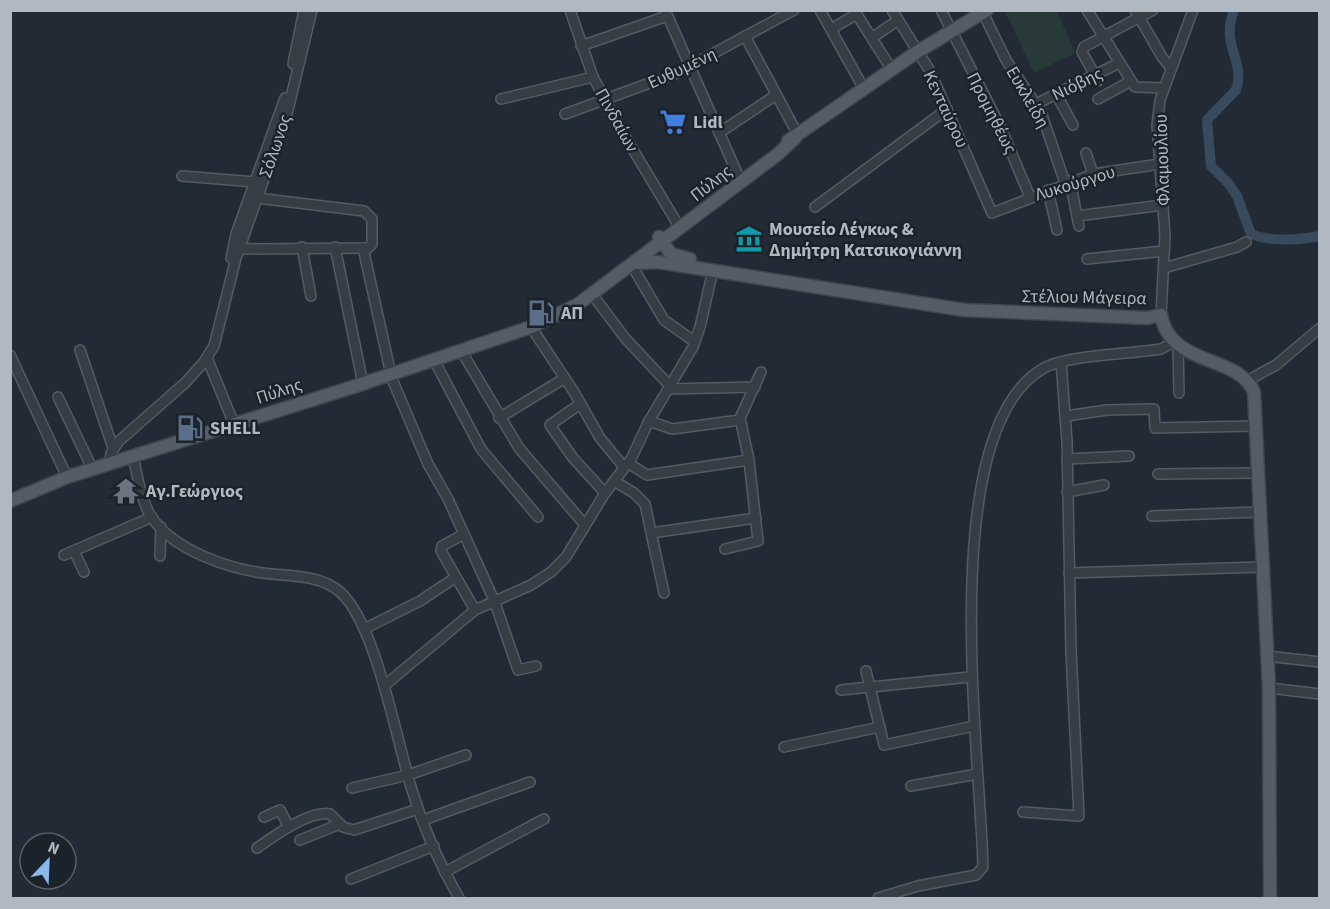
<svg xmlns="http://www.w3.org/2000/svg" width="1330" height="909" font-family="'Source Sans 3',sans-serif">
<style>
.green{fill:#273938}
.lines{fill:none;stroke-linecap:round;stroke-linejoin:round}
.river{stroke:#394a5c;stroke-width:10}
.minor-casing{stroke:#535b63;stroke-width:12}
.major-casing{stroke:#3f464f;stroke-width:15}
.minor{stroke:#363d45;stroke-width:9}
.major{stroke:#545c65;stroke-width:12}
.labels{text-anchor:middle;stroke-width:5;stroke-linejoin:round;paint-order:stroke}
.street-label{font-size:18px;fill:#b0b8c2;stroke:#1b222a}
.poi-label{font-size:18px;font-weight:bold;fill:#b0b8c2;stroke:#1b222a;text-anchor:start}
</style>
<rect width="100%" height="100%" fill="#222b35"/>
<path class="green" d="M1005 11H1057L1075 53 1034 73Z"/>
<g class="lines">
<path class="river" d="M1234 10C1220 46 1246 61 1236 90L1207 120 1211 166 1229 184 1237 196 1251 234C1270 242 1299 240 1320 236"/>
<g class="minor-casing">
<g id="minor">
<path d="M570 10 593 77 623 133 677 223"/>
<path d="M665 10 741 182"/>
<path d="M820 10 864 89"/>
<path d="M854 10 892 70"/>
<path d="M892 10 930 71 992 213 1093 174 1160 164"/>
<path d="M941 10 1001 128 1030 197"/>
<path d="M1087 10 1135 87 1164 88"/>
<path d="M1135 10 1162 57 1171 68"/>
<path d="M983 13 1006 60 1041 112 1065 183"/>
<path d="M831 29 857 14"/>
<path d="M745 36 798 135"/>
<path d="M872 38 898 20"/>
<path d="M581 46 667 16"/>
<path d="M293 64 304 10"/>
<path d="M1098 81 1082 52 1084 47 1153 10"/>
<path d="M1056 94 1073 125"/>
<path d="M501 99 593 77"/>
<path d="M1098 99 1131 81"/>
<path d="M1036 104 1119 63"/>
<path d="M565 114 677 73 794 10"/>
<path d="M719 133 776 95"/>
<path d="M1086 153 1093 174"/>
<path d="M182 176 255 182"/>
<path d="M1070 181 1079 226"/>
<path d="M1048 190 1057 230"/>
<path d="M815 207 947 109"/>
<path d="M1077 216 1163 205"/>
<path d="M302 247 311 296"/>
<path d="M335 247 363 384"/>
<path d="M363 248 392 379 428 464 448 499 494 600 518 670 536 666"/>
<path d="M239 249 368 248 372 244V219L364 211 257 198"/>
<path d="M231 258 236 234 285 98"/>
<path d="M1087 259 1164 251"/>
<path d="M632 266 664 320 695 342"/>
<path d="M1164 268 1237 247 1246 242"/>
<path d="M592 294 625 338 670 386"/>
<path d="M1161 315 1165 236 1157 125 1160 100 1193 10"/>
<path d="M531 327 574 392 600 438 624 467"/>
<path d="M1178 345 1179 393"/>
<path d="M80 350 113 448"/>
<path d="M462 352 519 448 585 525"/>
<path d="M10 355 67 477"/>
<path d="M207 358 234 424"/>
<path d="M434 360 481 449 538 517"/>
<path d="M1247 381 1276 365 1320 328"/>
<path d="M668 389 755 387"/>
<path d="M58 397 92 468"/>
<path d="M580 404 550 425 573 458 605 493"/>
<path d="M1066 416 1107 410 1154 409 1155 428 1255 426"/>
<path d="M499 418 565 378"/>
<path d="M649 421 672 429 740 420"/>
<path d="M133 456C137 474 140 496 149 513 170 550 231 570 271 574 294 576 322 576 340 592 376 623 397 743 412 790 423 827 440 865 459 898"/>
<path d="M1067 459 1129 456"/>
<path d="M110 463 111 453 119 441 185 383 204 362 214 346 236 258 287 114 312 10"/>
<path d="M628 463 647 475 749 460"/>
<path d="M1158 474 1257 473"/>
<path d="M614 481 634 493 645 504 664 593"/>
<path d="M1067 492 1104 485"/>
<path d="M1152 516 1258 512"/>
<path d="M651 533 756 518"/>
<path d="M464 534 442 546 441 551 475 610"/>
<path d="M725 549 758 541 749 460 740 418 761 372"/>
<path d="M74 551 84 572"/>
<path d="M64 555 152 517"/>
<path d="M160 556 161 527"/>
<path d="M1069 573 1261 567"/>
<path d="M364 629 420 601 456 577"/>
<path d="M1267 656 1320 662"/>
<path d="M866 671 884 745 974 726"/>
<path d="M384 686 475 610 531 585 551 572 566 557 605 493 631 459 649 421 693 347 700 327 713 270"/>
<path d="M1269 688 1320 694"/>
<path d="M841 690 970 677"/>
<path d="M784 747 880 727"/>
<path d="M911 786 977 774"/>
<path d="M352 788 408 775 466 755"/>
<path d="M1023 812 1079 816 1071 651 1067 441 1061 362"/>
<path d="M264 817 280 810 289 827"/>
<path d="M423 820 530 782"/>
<path d="M300 840 340 824"/>
<path d="M257 848C274 836 310 810 330 814L343 827 354 830 418 809"/>
<path d="M445 872 544 819"/>
<path d="M351 879 434 846"/>
<path d="M878 898 918 886 976 875 983 867C981 759 934 429 1044 368 1066 355 1132 354 1161 349L1174 342"/>
</g>
</g>
<g class="major-casing">
<g id="major">
<path d="M788 141 917 52 987 10"/>
<path d="M659 237 671 254 690 259"/>
<path d="M636 263 658 262 964 310 1147 318 1161 315"/>
<path d="M1161 315C1170 367 1238 354 1254 392L1269 688 1270 898"/>
<path d="M10 501 67 477 356 386 531 327 577 305 778 154 795 138"/>
</g>
</g>
<use href="#minor" class="minor"/>
<use href="#major" class="major"/>
</g>
<defs>
<g id="supermarket-bare" transform="scale(2.07)"><path d="M-6-5.5h2.5l.6 2H6L4.5 2H-2.5L-4.4-4H-6ZM-1.5 3.2a1.3 1.3 0 1 0 .1 0ZM3 3.2a1.3 1.3 0 1 0 .1 0Z" fill="#3f7fe0" stroke="#1b222a" stroke-width="2.5" paint-order="stroke"/></g>
<g id="museum-bare" transform="scale(2.07)"><path d="M0-6L6-3V-2H-6V-3ZM-5-1h2V3h-2ZM-1-1h2V3h-2ZM3-1h2V3H3ZM-6 4H6V6H-6Z" fill="#0f9aa8" stroke="#1b222a" stroke-width="2.5" paint-order="stroke"/></g>
<g id="fuel-bare" transform="scale(2.07)"><path d="M-5.5-6h7V0h2V4h1.3V-2.5L3-4.5l.8-.8L6-3V5H2.5V1h-1V6h-7ZM-4.2-4.7v3.2H.2V-4.7Z" fill="#5c6f8a" stroke="#1b222a" stroke-width="2.5" paint-order="stroke"/></g>
<g id="temple-bare" transform="scale(2.07)"><path d="M0-6L5-2H3V0L6.5 2.5H4V6H1.5V3h-3V6H-4V2.5H-6.5L-3 0V-2H-5Z" fill="#6b7280" stroke="#1b222a" stroke-width="2.5" paint-order="stroke"/></g>
</defs>
<g fill-rule="evenodd">
<use href="#supermarket-bare" x="673" y="122"/>
<use href="#museum-bare" x="749" y="239"/>
<use href="#fuel-bare" x="541" y="313"/>
<use href="#fuel-bare" x="190" y="428"/>
<use href="#temple-bare" x="126" y="491"/>
</g>
<g class="labels">
<g class="street-label">
<text transform="translate(682 68) rotate(-25)" y="6">Ευθυμένη</text>
<text transform="translate(1077 84) rotate(-26)" y="6">Νιόβης</text>
<text transform="translate(1028 97) rotate(60)" y="6">Ευκλείδη</text>
<text transform="translate(946 109) rotate(65)" y="6">Κενταύρου</text>
<text transform="translate(992 113) rotate(63)" y="6">Προμηθέως</text>
<text transform="translate(617 120) rotate(61)" y="6">Πινδαίων</text>
<text transform="translate(275 146) rotate(-71)" y="6">Σόλωνος</text>
<text transform="translate(1162 160) rotate(-92)" y="6">Φλαμουλίου</text>
<text transform="translate(711 183) rotate(-38)" y="6">Πύλης</text>
<text transform="translate(1075 183) rotate(-17)" y="6">Λυκούργου</text>
<text transform="translate(1084 297) rotate(1)" y="6">Στέλιου Μάγειρα</text>
<text transform="translate(279 391) rotate(-18)" y="6">Πύλης</text>
</g>
<g class="poi-label">
<text x="693" y="128">Lidl</text>
<text x="769" y="235">Μουσείο Λέγκως &amp;<tspan x="769" dy="21">Δημήτρη Κατσικογιάννη</tspan></text>
<text x="561" y="319">ΑΠ</text>
<text x="210" y="434">SHELL</text>
<text x="146" y="497">Αγ.Γεώργιος</text>
</g>
</g>
<rect width="1330" height="909" fill="none" stroke="#b0b8c2" stroke-width="24"/>
<g transform="translate(48 861) rotate(23)"><circle r="28" fill="#1b222a" stroke="#575e67" stroke-width="1.5"/>
<path d="M0-4.5L10 22L0 15L-10 22Z" fill="#8cb7eb"/>
<text y="-9" font-size="16" font-weight="bold" text-anchor="middle" fill="#b0b8c2">N</text>
</g>
</svg>
